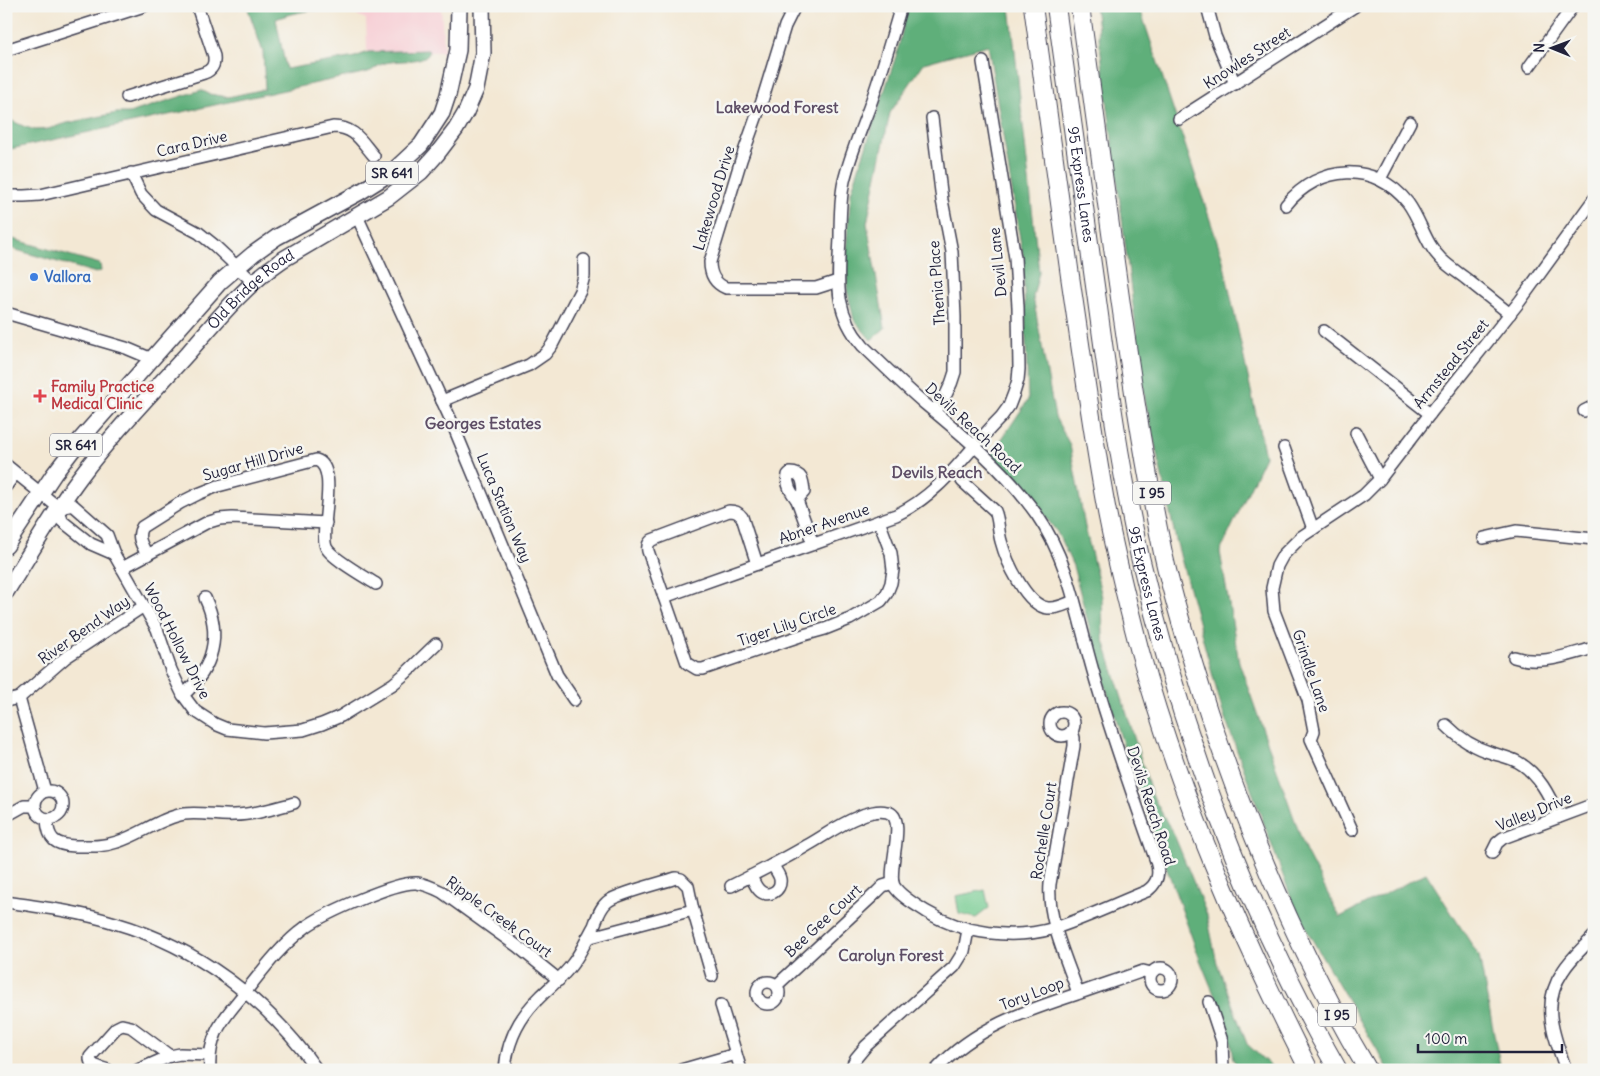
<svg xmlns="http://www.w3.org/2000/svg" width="1600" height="1076" font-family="Delius,sans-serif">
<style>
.built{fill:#f7cfd5}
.green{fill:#74cb90;stroke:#4b7666}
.forest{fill:#5faf7a;stroke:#40685a}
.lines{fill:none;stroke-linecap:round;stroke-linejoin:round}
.minor-casing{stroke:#414052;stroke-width:14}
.major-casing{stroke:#414052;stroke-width:18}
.highway-casing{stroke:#414052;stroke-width:20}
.minor{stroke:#fff;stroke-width:11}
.major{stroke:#fff;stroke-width:15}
.highway{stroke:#fff;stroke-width:18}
.shop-dot{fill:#3f7fe0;stroke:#f6f6f2;stroke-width:2}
.health-dot{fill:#e0444e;stroke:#f6f6f2;stroke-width:2}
.labels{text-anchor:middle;stroke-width:5;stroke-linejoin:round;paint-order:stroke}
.shield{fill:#f6f6f2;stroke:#626272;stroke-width:1}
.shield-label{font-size:14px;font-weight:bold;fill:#22223b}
.street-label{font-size:15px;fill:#22223b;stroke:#f6f6f2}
.shop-label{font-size:15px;font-weight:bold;fill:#366cbe;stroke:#f6f6f2;text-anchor:start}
.health-label{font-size:15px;font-weight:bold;fill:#be3a42;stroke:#f6f6f2;text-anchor:start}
.neighbourhood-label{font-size:16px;font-weight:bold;fill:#5e4e66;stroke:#f6f6f2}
</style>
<rect width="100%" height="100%" fill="#f6f6f2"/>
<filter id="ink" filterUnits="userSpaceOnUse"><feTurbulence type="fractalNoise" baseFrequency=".02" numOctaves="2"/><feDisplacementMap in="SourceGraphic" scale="10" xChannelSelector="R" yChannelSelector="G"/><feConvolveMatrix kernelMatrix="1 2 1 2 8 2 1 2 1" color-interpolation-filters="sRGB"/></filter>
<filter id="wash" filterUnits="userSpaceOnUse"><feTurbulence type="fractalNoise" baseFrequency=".0096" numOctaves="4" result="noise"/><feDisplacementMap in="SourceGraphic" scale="20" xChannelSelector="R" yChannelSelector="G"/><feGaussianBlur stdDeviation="1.12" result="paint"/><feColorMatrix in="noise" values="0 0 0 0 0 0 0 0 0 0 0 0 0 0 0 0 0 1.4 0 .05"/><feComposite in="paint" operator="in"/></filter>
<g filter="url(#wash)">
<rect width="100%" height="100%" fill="#f3e8d4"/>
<path class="built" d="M356 6H441L444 52H367L366 19 357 15Z"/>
<path class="green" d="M985 890 989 908 976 918 959 914 956 896Z"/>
<g class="forest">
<path d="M247 6H352L345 11C326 6 294 12 276 19L286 69 355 57 368 52 428 50 429 53C421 64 394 59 382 64 377 66 373 71 368 72L6 150V118L23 126 35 130 48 129 67 123 117 113H129L201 90 209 94 228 97 265 89 263 52Z"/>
<path d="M908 6H1010L1039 272 1033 297 1055 417 1070 445 1085 527 1102 597 1103 637 1152 795 1175 837 1207 915 1217 963 1247 1044 1275 1070H1242L1233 1060 1228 1028 1200 960 1128 761 1104 682 1073 566 1057 532 1016 479 991 455 1028 400 1023 257 988 45 924 63 890 113 867 223 885 328 871 340 854 320 847 290V237L851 192 897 53Z"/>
<path d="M1095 6H1139L1222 256 1265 456 1220 552 1239 662 1306 852 1340 917 1426 873 1479 956 1501 1070H1389L1309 934 1292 900 1222 710 1176 540 1145 400Z"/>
<path d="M6 237 100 264 101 271 96 273 6 247Z"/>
</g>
</g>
<g filter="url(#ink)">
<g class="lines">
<g class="minor-casing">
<g id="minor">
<path d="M795 6 785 26 762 101 741 160 710 262C710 274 714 283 726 288H816L838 281"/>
<path d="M1207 6 1215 36 1235 84"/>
<path d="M6 50 144 6"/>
<path d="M1529 67 1573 6"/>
<path d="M127 97 204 73C212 70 215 65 214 56L197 6"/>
<path d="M932 118 942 200 952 252 955 317V372C951 387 945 399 934 411"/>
<path d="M1179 119 1355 6"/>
<path d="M131 173 141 194 156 210 199 233 214 245 253 282"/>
<path d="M1380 179 1410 122"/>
<path d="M6 196H24L40 195 333 127C355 127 361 141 374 156"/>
<path d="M1286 205C1319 164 1375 161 1408 203 1421 221 1425 243 1441 259 1448 266 1457 272 1465 278 1480 290 1495 302 1510 314"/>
<path d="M357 216 450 418 557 675 574 700"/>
<path d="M6 313 126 348 152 359"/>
<path d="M1324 331 1430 414"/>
<path d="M442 401 529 365 545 354 552 345 580 291 584 276V260"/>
<path d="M1584 411 1594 406"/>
<path d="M1356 433 1380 479"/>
<path d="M1284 448 1313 529"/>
<path d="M6 465 59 508 62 521 91 544 114 554"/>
<path d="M790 473C803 473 803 482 804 492L797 500C791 492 786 485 788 475Z"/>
<path d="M962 481 995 511C999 520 998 531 1001 541 1006 560 1026 606 1048 608 1057 609 1066 604 1074 601"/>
<path d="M6 486 15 474"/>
<path d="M797 500 813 544"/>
<path d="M59 508 73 505 107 535 114 554 157 629 171 670 183 695 195 711 215 724 227 729 264 733 303 730 322 724 341 716 393 684 406 673 436 644"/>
<path d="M1484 538 1516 531 1594 539"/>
<path d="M147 555C142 545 136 537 142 527L180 503 198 494 218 486 316 460C340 467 319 529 326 547 330 557 365 577 376 584"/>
<path d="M757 564 742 517C738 512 735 511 729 511L652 540C648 543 647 546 648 551L687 663 697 669H703L800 636 825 629 850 619 881 601 887 593 891 583 893 570 891 553 879 521"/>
<path d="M122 568 206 523 219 519 232 518 326 523"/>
<path d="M664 597 896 515C942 493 966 452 1001 417L1009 406 1014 393 1018 380 1019 369 1018 307 1015 258 983 62"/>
<path d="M1514 657C1541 666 1567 655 1594 648"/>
<path d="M183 695C214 668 222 634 205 598"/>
<path d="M19 698 45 791"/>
<path d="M6 701 19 698 65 658 144 606"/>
<circle cx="1062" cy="724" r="12"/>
<path d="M1446 725C1459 738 1474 748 1492 753 1501 756 1509 757 1518 762 1539 774 1549 795 1559 817"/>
<path d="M1072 731 1074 738V746L1050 884C1047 919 1067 960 1078 993"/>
<circle cx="49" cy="805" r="14"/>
<path d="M6 816 24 806H34"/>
<path d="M47 819C48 840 55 845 75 846 89 846 103 847 117 842 140 835 160 818 184 814 200 812 218 816 234 815 254 815 275 808 294 803"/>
<path d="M1352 830 1311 739 1314 731 1308 700 1274 611 1272 588 1277 566 1283 555 1301 537 1364 495 1380 479 1430 414 1520 301 1594 199"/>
<path d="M1492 853 1497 843 1503 838 1589 806H1594"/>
<path d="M751 876C753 880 755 886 759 890 767 899 782 891 780 879 779 874 775 869 772 865"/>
<path d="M731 886C757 873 783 860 808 845 824 836 840 824 858 817 866 813 878 810 887 812 909 816 886 870 894 886 901 897 916 905 927 912 963 934 1014 940 1055 928 1086 918 1117 903 1147 891 1158 883 1160 874 1156 861 1134 798 1111 735 1093 671 1077 616 1070 563 1037 515 1006 471 964 436 924 403 903 385 883 365 863 346 833 312 838 280 840 238 840 219 840 199 844 181 850 156 860 132 869 108 881 75 891 40 901 6"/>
<path d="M6 902C42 907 80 912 115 923 197 947 268 1000 317 1070"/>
<path d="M587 938 693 910"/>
<circle cx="1161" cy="979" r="11"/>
<circle cx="768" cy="993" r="11"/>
<path d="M777 985 877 892 883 886 893 883"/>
<path d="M1209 1002 1222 1041 1223 1070"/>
<path d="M721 1005 741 1070"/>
<path d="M170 1056 180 1054 209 1055"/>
<path d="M108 1070C100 1067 89 1066 90 1057L116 1028 122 1025 131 1027 170 1056 138 1070"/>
<path d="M210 1070C209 1057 211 1045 216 1033 222 1019 233 1007 243 995 262 971 281 945 307 926 326 913 396 881 417 883 425 884 434 888 442 892L517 946 559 980"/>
<path d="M505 1070C507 1040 520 1016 541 996 552 985 564 976 573 963 582 951 587 938 594 926 597 918 600 908 607 902 616 894 661 883 676 878L681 879 688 886 693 910 712 976"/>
<path d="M681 1070 736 1054"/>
<path d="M850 1070 856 1058 866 1046 954 967 964 951 968 930"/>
<path d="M936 1070C974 1028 1025 1011 1077 994 1099 986 1121 979 1143 971L1151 973"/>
<path d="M1566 1070C1554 1035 1540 1005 1563 971 1571 958 1584 947 1594 936"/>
</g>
</g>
<g class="major-casing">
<g id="major">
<path d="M6 546 54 474 81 439 220 282 253 254 277 237 360 192 392 172 421 145 442 113 448 95 458 50 459 6"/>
<path id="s1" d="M6 592C30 554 53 513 80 477 113 433 151 394 188 353 217 320 245 285 282 260L389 197 421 172 437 154 456 129 466 112 476 89 483 53 482 6"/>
</g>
</g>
<g class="highway-casing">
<g id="highway">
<path d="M1033 6C1046 96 1058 186 1070 276 1081 350 1091 423 1104 496 1113 547 1126 598 1139 648 1179 795 1240 934 1309 1070"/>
<path id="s2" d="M1056 6C1069 102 1083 198 1096 293 1108 381 1120 470 1140 557 1181 734 1247 912 1338 1070"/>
<path d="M1080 6C1091 89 1103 172 1114 255 1128 355 1142 454 1163 553 1175 607 1192 661 1209 714 1250 837 1301 958 1368 1070"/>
</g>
</g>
<use href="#minor" class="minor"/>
<use href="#major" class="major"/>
<use href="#highway" class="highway"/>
</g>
</g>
<circle class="shop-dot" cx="34" cy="277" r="5"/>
<path class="health-dot" d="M37.5 388.5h5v5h5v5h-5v5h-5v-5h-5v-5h5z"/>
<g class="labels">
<g class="shield">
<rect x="366" y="161.5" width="52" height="23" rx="4"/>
<rect x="50" y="433.5" width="52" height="23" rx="4"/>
<rect x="1133" y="481.5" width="38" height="23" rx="4"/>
<rect x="1318" y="1003.5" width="38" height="23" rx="4"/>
</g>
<g class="shield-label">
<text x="392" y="178">SR 641</text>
<text x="76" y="450">SR 641</text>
<text x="1152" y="498">I 95</text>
<text x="1337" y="1020">I 95</text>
</g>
<g class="street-label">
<text transform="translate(1247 58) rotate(-33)" y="5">Knowles Street</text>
<text transform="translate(192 144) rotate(-13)" y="5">Cara Drive</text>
<text dy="5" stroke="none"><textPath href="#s2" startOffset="180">95 Express Lanes</textPath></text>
<text transform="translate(714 198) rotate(-73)" y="5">Lakewood Drive</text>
<text transform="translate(998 262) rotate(-96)" y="5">Devil Lane</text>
<text transform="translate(937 283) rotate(-94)" y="5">Thenia Place</text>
<text dy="5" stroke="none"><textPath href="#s1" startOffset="391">Old Bridge Road</textPath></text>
<text transform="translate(1451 364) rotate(-51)" y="5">Armstead Street</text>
<text transform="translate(973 428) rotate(43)" y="5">Devils Reach Road</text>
<text transform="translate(253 462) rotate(-16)" y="5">Sugar Hill Drive</text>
<text transform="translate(504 508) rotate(67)" y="5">Luca Station Way</text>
<text transform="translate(824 524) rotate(-19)" y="5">Abner Avenue</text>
<text dy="5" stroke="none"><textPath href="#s2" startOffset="585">95 Express Lanes</textPath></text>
<text transform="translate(787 625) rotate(-19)" y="5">Tiger Lily Circle</text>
<text transform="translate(84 630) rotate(-35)" y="5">River Bend Way</text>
<text transform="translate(177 641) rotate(63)" y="5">Wood Hollow Drive</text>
<text transform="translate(1311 671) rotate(71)" y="5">Grindle Lane</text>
<text transform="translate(1151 806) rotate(72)" y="5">Devils Reach Road</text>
<text transform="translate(1534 812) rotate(-22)" y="5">Valley Drive</text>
<text transform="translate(1044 831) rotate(-81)" y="5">Rochelle Court</text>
<text transform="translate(499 917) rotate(36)" y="5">Ripple Creek Court</text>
<text transform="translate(823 921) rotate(-43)" y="5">Bee Gee Court</text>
<text transform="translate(1032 994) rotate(-21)" y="5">Tory Loop</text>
</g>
<g class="shop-label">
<text x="44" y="282">Vallora</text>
</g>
<g class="health-label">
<text x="51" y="392">Family Practice<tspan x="51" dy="17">Medical Clinic</tspan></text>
</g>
<g class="neighbourhood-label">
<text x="777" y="113">Lakewood Forest</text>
<text x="483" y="429">Georges Estates</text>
<text x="937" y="478">Devils Reach</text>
<text x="891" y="961">Carolyn Forest</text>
</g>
</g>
<rect width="1600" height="1076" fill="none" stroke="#f6f6f2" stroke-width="25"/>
<g transform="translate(1552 48) rotate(271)" stroke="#f6f6f2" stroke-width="4" paint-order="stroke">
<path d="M0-4L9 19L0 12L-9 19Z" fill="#22223b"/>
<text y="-8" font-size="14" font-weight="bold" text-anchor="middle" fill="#22223b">N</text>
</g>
<path d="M1418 1044v8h144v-8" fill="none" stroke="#22223b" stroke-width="2.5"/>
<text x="1425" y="1044" font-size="15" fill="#22223b" stroke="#f6f6f2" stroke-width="4" paint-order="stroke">100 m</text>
</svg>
